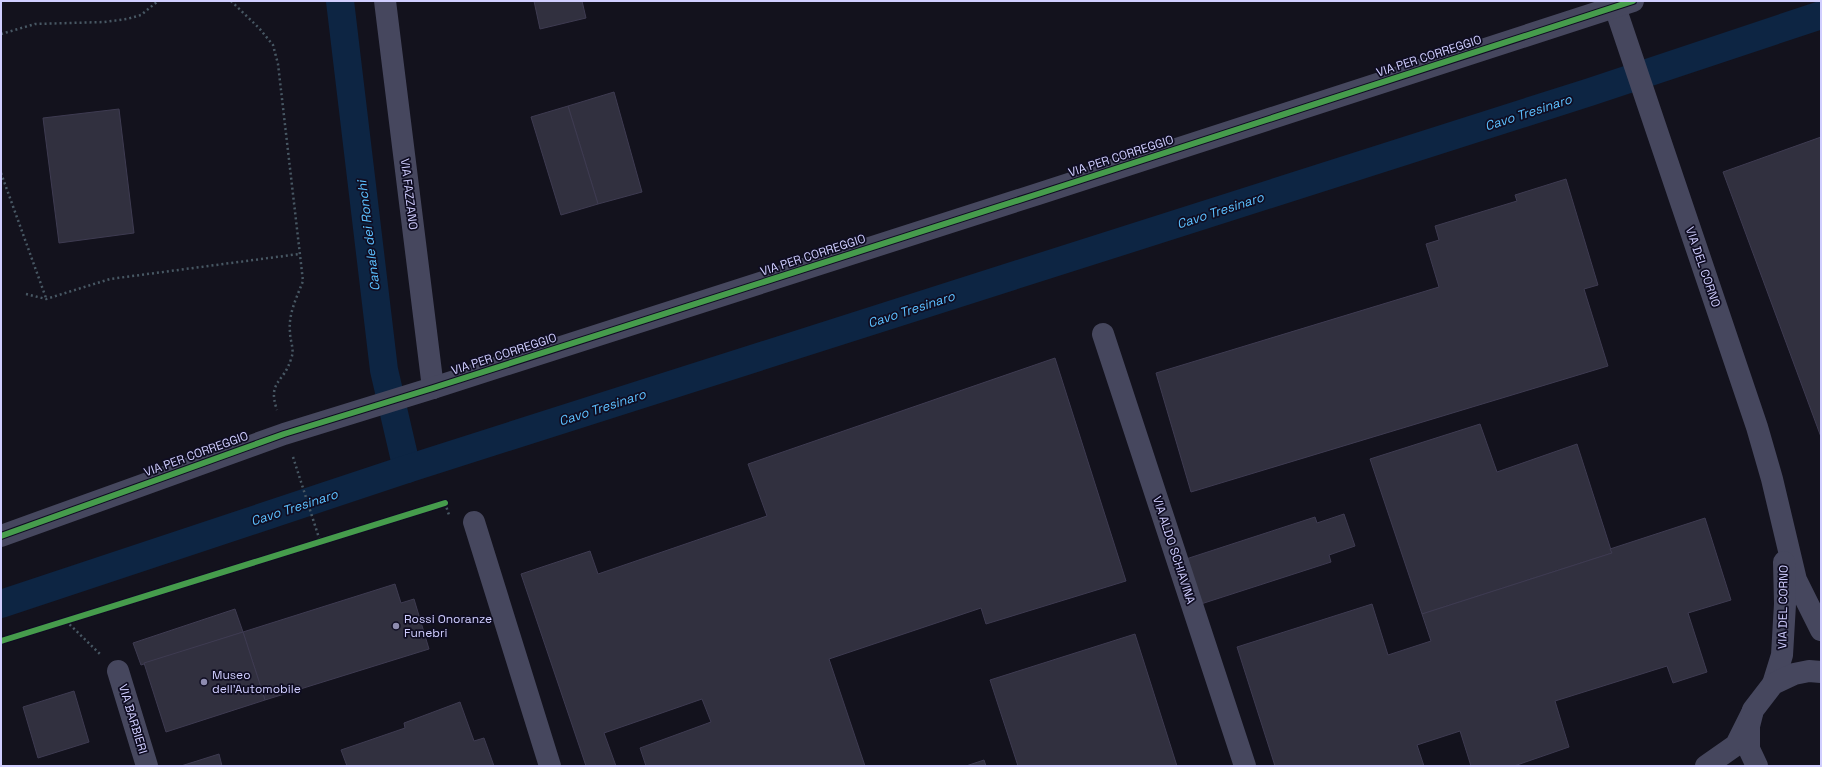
<svg xmlns="http://www.w3.org/2000/svg" width="1822" height="767" font-family="'Space Grotesk',sans-serif">
<style>
.lines{fill:none;stroke-linecap:round;stroke-linejoin:round}
.canal{stroke:#0d2543;stroke-width:28}
.building{fill:#31303f;stroke:#3e3b51}
.path{stroke:#485864;stroke-width:2.5;stroke-dasharray:2 3;stroke-linecap:butt}
.minor{stroke:#46475e;stroke-width:22}
.tertiary{stroke:#46475e;stroke-width:22}
.cycleway-casing{stroke:#0f0d22;stroke-width:8}
.cycleway{stroke:#469c4c;stroke-width:6}
.poi-dot{fill:#8e8cb0;stroke:#0f0d22;stroke-width:1.5}
.labels{text-anchor:middle;stroke-width:3.5;stroke-linejoin:round;paint-order:stroke}
.street-label{font-size:12px;fill:#d0ceff;stroke:#0f0d22}
.poi-label{font-size:12px;fill:#d0ceff;stroke:#0f0d22;text-anchor:start}
.water-label{font-size:13px;font-style:italic;fill:#5cc0ff;stroke:#0f0d22}
</style>
<rect width="100%" height="100%" fill="#13121d"/>
<g class="lines">
<g class="canal">
<path d="M340 1 384 370 407 469"/>
<path d="M1 604 407 469 1590 92 1821 15"/>
</g>
</g>
<g class="building">
<path d="M534 1H582L586 18 540 29Z"/>
<path d="M614 92 642 192 598 204 568 106Z"/>
<path d="M568 106 598 204 561 215 531 117Z"/>
<path d="M119 109 134 233 59 243 43 118Z"/>
<path d="M1821 137V437L1723 172Z"/>
<path d="M1566 179 1598 285 1584 289 1608 366 1191 492 1156 373 1439 287 1426 244 1439 240 1435 226 1517 201 1515 195Z"/>
<path d="M1055 358 1126 581 986 624 981 608 829 659 865 766H646L640 748 711 722 702 699 604 733 616 766H586L521 574 590 551 598 574 767 516 748 464Z"/>
<path d="M1480 424 1497 472 1577 444 1612 553 1422 614 1370 459Z"/>
<path d="M1344 514 1355 546 1329 555 1331 562 1201 604 1186 559 1315 517 1317 523Z"/>
<path d="M1705 518 1731 600 1688 613 1707 672 1673 683 1667 666 1555 701 1569 747 1514 766H1471L1460 731 1417 745 1424 766H1275L1237 647 1372 604 1388 655 1431 641 1422 614 1612 553 1610 549Z"/>
<path d="M395 584 401 603 414 599 429 649 265 700 243 632Z"/>
<path d="M235 609 243 632 141 665 133 643Z"/>
<path d="M243 632 265 700 166 732 144 663Z"/>
<path d="M1135 634 1177 766H1018L990 680Z"/>
<path d="M74 691 89 742 38 758 23 707Z"/>
<path d="M460 702 474 741 484 738 494 766H347L341 750 405 728 404 723Z"/>
<path d="M219 754 222 766H181Z"/>
<path d="M984 760 986 766H966Z"/>
</g>
<g class="lines">
<g class="path">
<path d="M231 1 259 28 273 45 278 64 303 281C297 297 288 314 290 332 290 342 295 349 291 359 284 383 267 381 277 410"/>
<path d="M1 34 35 24 104 22 127 19 141 15 158 1"/>
<path d="M1 173 46 298"/>
<path d="M26 294 46 299 110 279 299 254"/>
<path d="M293 457 320 541"/>
<path d="M445 503 449 515"/>
<path d="M66 621 100 654"/>
</g>
<g class="minor">
<path d="M385 1 433 388"/>
<path d="M1103 334 1245 766"/>
<path d="M474 522 550 766"/>
<path d="M118 671 147 766"/>
<path d="M1706 766 1736 745 1752 713"/>
</g>
<g class="tertiary">
<path d="M1615 7 1757 427 1772 479 1796 580 1821 630"/>
<path d="M1 536 284 434 433 388 1038 194 1633 1"/>
<path d="M1773 684 1782 655 1785 604 1784 562"/>
<path d="M1757 766 1749 749V726L1753 710 1773 684 1794 674 1809 671 1821 672"/>
</g>
<g class="cycleway-casing">
<g id="cycleway">
<path d="M1 536 284 434 433 388 1038 194 1633 1"/>
<path d="M1 641 445 503"/>
</g>
</g>
<use href="#cycleway" class="cycleway"/>
</g>
<g class="poi-dot">
<circle cx="396" cy="626" r="4"/>
<circle cx="204" cy="682" r="4"/>
</g>
<g class="labels">
<g class="street-label">
<text transform="translate(1429 56) rotate(-18)" y="4">VIA PER CORREGGIO</text>
<text transform="translate(1121 156) rotate(-18)" y="4">VIA PER CORREGGIO</text>
<text transform="translate(409 194) rotate(83)" y="4">VIA FAZZANO</text>
<text transform="translate(813 255) rotate(-18)" y="4">VIA PER CORREGGIO</text>
<text transform="translate(1703 267) rotate(71)" y="4">VIA DEL CORNO</text>
<text transform="translate(504 354) rotate(-18)" y="4">VIA PER CORREGGIO</text>
<text transform="translate(196 454) rotate(-20)" y="4">VIA PER CORREGGIO</text>
<text transform="translate(1174 550) rotate(72)" y="4">VIA ALDO SCHIAVINA</text>
<text transform="translate(1783 607) rotate(-89)" y="4">VIA DEL CORNO</text>
<text transform="translate(133 719) rotate(73)" y="4">VIA BARBIERI</text>
</g>
<g class="poi-label">
<text x="404" y="623">Rossi Onoranze<tspan x="404" dy="14">Funebri</tspan></text>
<text x="212" y="679">Museo<tspan x="212" dy="14">dell’Automobile</tspan></text>
</g>
<g class="water-label">
<text transform="translate(1528 112) rotate(-18)" y="5">Cavo Tresinaro</text>
<text transform="translate(1220 210) rotate(-18)" y="5">Cavo Tresinaro</text>
<text transform="translate(368 236) rotate(-97)" y="5">Canale dei Ronchi</text>
<text transform="translate(911 309) rotate(-18)" y="5">Cavo Tresinaro</text>
<text transform="translate(602 407) rotate(-18)" y="5">Cavo Tresinaro</text>
<text transform="translate(294 507) rotate(-18)" y="5">Cavo Tresinaro</text>
</g>
</g>
<rect width="1822" height="767" fill="none" stroke="#d0ceff" stroke-width="4"/>
</svg>
